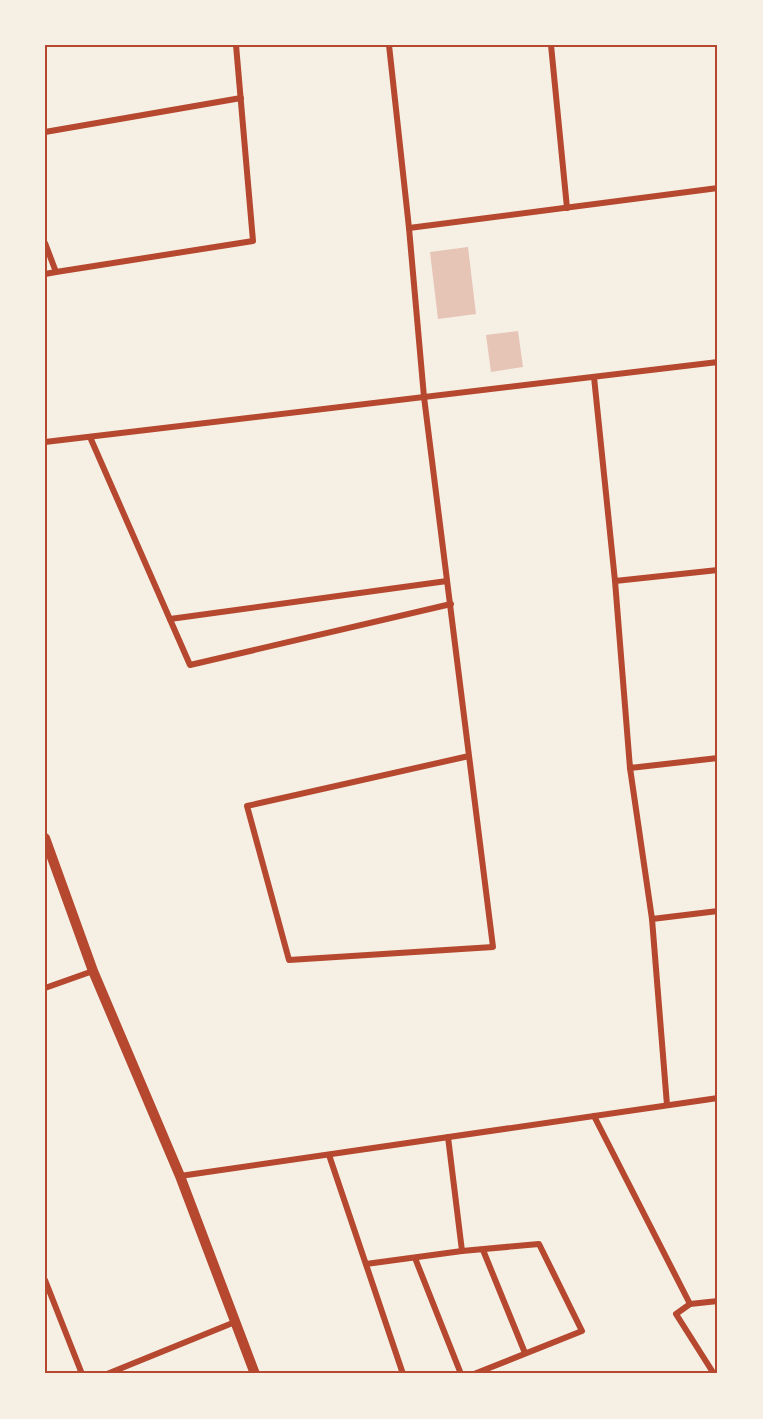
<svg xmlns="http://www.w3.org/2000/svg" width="763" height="1419" font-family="'Work Sans',sans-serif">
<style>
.building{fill:#e6c5b7}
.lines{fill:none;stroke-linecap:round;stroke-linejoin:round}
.minor{stroke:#b5482f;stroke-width:6}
.tertiary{stroke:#b5482f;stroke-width:10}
.neatline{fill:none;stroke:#b5482f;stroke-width:2}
</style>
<rect width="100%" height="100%" fill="#f6efe4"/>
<g class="building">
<path d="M468 247 476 314 438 319 430 252Z"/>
<path d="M518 331 523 367 491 372 486 335Z"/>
</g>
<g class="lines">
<g class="minor">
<path d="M389 45 409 228 424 397 493 947 289 960 247 806 469 756"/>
<path d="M551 45 567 208"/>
<path d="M45 132 241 98"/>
<path d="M409 228 718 188"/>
<path d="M45 243 56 272 253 241 236 45"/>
<path d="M45 274 56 272"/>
<path d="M594 377 615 581"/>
<path d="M90 437 190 665 451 604"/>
<path d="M45 442 718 362"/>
<path d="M718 570 615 581 630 768 718 758"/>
<path d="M170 619 447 581"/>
<path d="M630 768 652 919 718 911"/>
<path d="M652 919 667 1105"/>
<path d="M45 988 93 971"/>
<path d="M594 1116 690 1304"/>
<path d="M448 1137 462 1251 539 1244 582 1331 474 1374"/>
<path d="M329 1155 403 1374"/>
<path d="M180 1176 718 1098"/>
<path d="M483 1250 525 1353"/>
<path d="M415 1258 461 1374"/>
<path d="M366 1264 462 1251"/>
<path d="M45 1280 82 1374"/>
<path d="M107 1374 235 1322"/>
<path d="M714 1374 676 1314 690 1304 718 1301"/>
</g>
<path class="tertiary" d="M45 838 93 971 180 1176 255 1374"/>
</g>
<rect width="763" height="1419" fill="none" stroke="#f6efe4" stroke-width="93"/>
<rect x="46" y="46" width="670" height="1326" class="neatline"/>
</svg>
